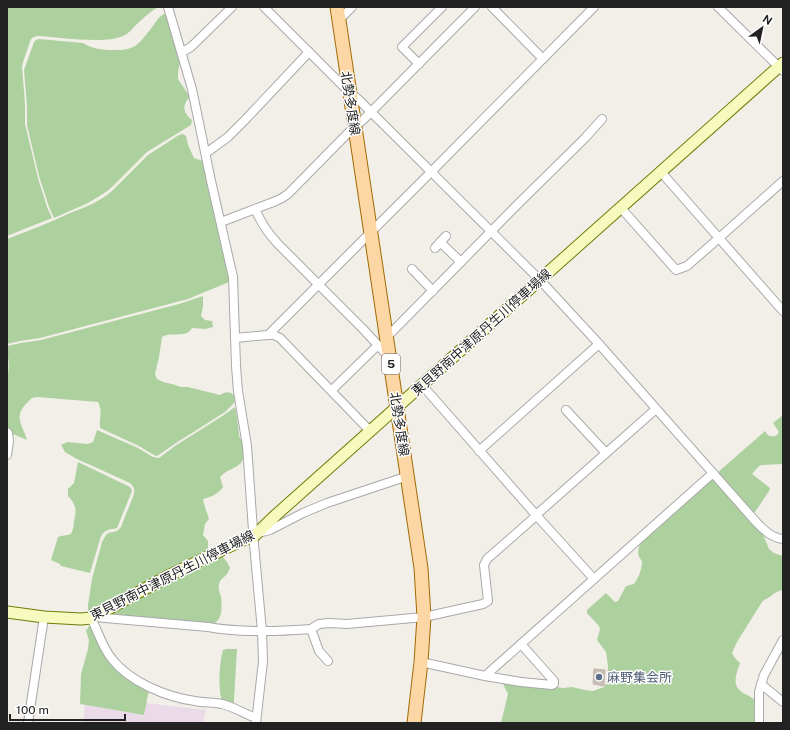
<svg xmlns="http://www.w3.org/2000/svg" width="790" height="730" font-family="'Public Sans','Noto Sans JP',sans-serif">
<style>
.industrial{fill:#ebdbe8}
.forest{fill:#add19e}
.building{fill:#c7bfb8;stroke:#c4b6ab}
.lines{fill:none;stroke-linecap:round;stroke-linejoin:round}
.minor-casing{stroke:#a9a9a9;stroke-width:10}
.secondary-casing{stroke:#707d05;stroke-width:13}
.primary-casing{stroke:#a06b00;stroke-width:15}
.minor{stroke:#fff;stroke-width:8}
.secondary{stroke:#f7fabf;stroke-width:11}
.primary{stroke:#fcd6a4;stroke-width:13}
.service-dot{fill:#5c6f8a;stroke:#fff;stroke-width:1.5}
.labels{text-anchor:middle;stroke-width:3;stroke-linejoin:round;paint-order:stroke}
.shield{fill:#fff;stroke:#646464;stroke-width:1}
.shield-label{font-size:12px;font-weight:bold;fill:#222}
.street-label{font-size:13px;fill:#222;stroke:#fff}
.service-label{font-size:13px;fill:#4e5e75;stroke:#fff;text-anchor:start}
</style>
<rect width="100%" height="100%" fill="#f2efe9"/>
<path class="industrial" d="M146 703 206 710 203 723H83L85 705 144 715Z"/>
<g class="forest">
<path d="M7 7H158C150 12 143 18 136 25 133 28 129 33 125 35 108 45 58 37 38 36L34 37 31 39 23 62 22 67 25 104V124L38 178 47 207 52 218 7 236Z"/>
<path d="M166 13 180 61 178 72V79L190 97C181 105 184 114 192 120L191 125 147 152 113 186 106 192 88 203 54 218 49 207 39 176 27 125V106L24 70 34 42 36 40 39 39 83 43C93 49 102 50 113 50 137 51 139 43 153 26 158 19 159 16 166 13Z"/>
<path d="M183 134 186 136 188 145 194 158 203 161 230 278 229 282 188 299 40 338 20 341 7 344V239C28 231 49 223 70 213 86 207 101 201 113 190L148 155 179 135Z"/>
<path d="M203 296V306L201 316 205 320 212 321 213 327 205 329 192 328C186 339 171 331 162 337L159 357 155 374 157 379 163 382 172 384 181 387H188L220 395C226 392 228 391 234 395L235 402 225 412 176 443 157 456 154 455 139 446 100 428C99 417 103 412 98 402L37 397 32 398C28 402 21 408 20 414 18 422 25 432 27 440L13 434 7 429V376C11 366 7 356 7 346L21 343 41 340 179 304Z"/>
<path d="M235 407C237 416 238 425 239 434 239 439 243 441 244 445 246 451 244 459 241 463 235 469 226 470 220 477L223 487C218 494 211 497 203 499 204 506 207 512 209 519L205 524 203 535 208 541V552L92 612 88 611V605L92 579 102 542 106 535 108 533 117 531 121 527 134 494C135 489 134 487 130 483L77 459 65 452 61 445 67 442 88 444 93 442 97 430 138 448 153 457 159 458 175 446 227 413Z"/>
<path d="M783 415V464L761 465 758 467 752 474 770 488 769 491 755 512H753L717 473 765 431C768 436 770 437 776 436L779 432 773 423Z"/>
<path d="M78 462 128 486 131 488 132 491 117 528C111 530 106 528 101 536L90 573 61 566 60 564 51 560 58 537C62 535 66 536 71 534 73 530 74 525 74 521 77 509 76 505 68 496V489L74 483 75 478Z"/>
<path d="M710 478 713 479 762 532 769 549 774 553 783 556V590C777 591 775 593 771 596 767 599 765 599 762 602L737 642 732 653 735 658 740 663C735 677 731 688 747 695 750 697 754 698 755 701 757 705 756 718 756 723H501L508 694 503 684 506 681 563 688 572 687 585 690 593 691 604 687 607 682 608 666 606 652 597 640 600 629 599 626 587 613V610L606 593 615 602 618 601 626 586 634 584C639 577 642 569 642 561 635 554 639 547 642 539Z"/>
<path d="M216 555H221L227 562 230 568C229 569 228 573 227 574 224 578 220 579 219 584 218 589 220 593 221 597 222 608 223 621 211 625L103 616Z"/>
<path d="M89 626 92 628 102 650 149 690 144 715 80 704 81 674 88 649 89 640 86 631Z"/>
<path d="M227 649H237L234 700V703L231 704 222 701C218 688 219 664 223 650Z"/>
</g>
<path class="building" d="M594 669 605 670 604 686 593 684Z"/>
<g class="lines">
<g class="minor-casing">
<g id="minor">
<path d="M168 7 192 89 211 181 233 277 236 366 238 391 247 446 254 544 262 631 263 661 256 723"/>
<path d="M264 7 350 93 358 99 371 112 540 280 599 344 757 523C764 530 772 538 783 539"/>
<path d="M492 7 543 59"/>
<path d="M718 7 783 71"/>
<path d="M339 20 352 7"/>
<path d="M182 52 191 47 232 7"/>
<path d="M419 64 402 47 442 7"/>
<path d="M206 153 228 137 245 120 309 52"/>
<path d="M661 172 783 311"/>
<path d="M621 208 676 270 687 266 719 238 783 181"/>
<path d="M255 209C262 224 267 232 278 244L363 329 388 356"/>
<path d="M221 222 276 201 282 198 288 194 350 131 363 120 475 7"/>
<path d="M440 242 461 262"/>
<path d="M435 248 446 236"/>
<path d="M412 269 433 291"/>
<path d="M268 335H274L280 338 371 432"/>
<path d="M235 338 268 335 431 172 594 7"/>
<path d="M386 338 517 205 585 138 602 119"/>
<path d="M422 385 536 515 594 579"/>
<path d="M332 390 378 345"/>
<path d="M566 410 606 453"/>
<path d="M7 432 8 433 9 441 7 455"/>
<path d="M479 451 599 344"/>
<path d="M536 515 656 409"/>
<path d="M258 533 270 530 303 513 327 503 408 476"/>
<path d="M94 617 208 627C228 631 247 631 267 631 282 631 296 630 311 629L319 651 328 661"/>
<path d="M91 618C98 631 102 647 112 659 130 682 166 697 195 701 204 703 213 702 222 704 234 707 245 714 256 718"/>
<path d="M311 629 319 624 329 623 347 624 424 617 483 604 488 601 484 565 487 559 536 516"/>
<path d="M421 662 485 676 713 473"/>
<path d="M485 676 521 682 552 685 554 684V681L553 680 521 644"/>
<path d="M761 684 783 702"/>
<path d="M28 723 44 617"/>
<path d="M759 723V692L764 675 783 640"/>
</g>
</g>
<g class="secondary-casing">
<path id="secondary" d="M7 612 44 617 81 619 91 618 101 613 170 575 245 539 253 537 277 514 783 63"/>
</g>
<g class="primary-casing">
<path id="primary" d="M337 7 421 568 424 617 421 662 414 723"/>
</g>
<use href="#minor" class="minor"/>
<use href="#secondary" class="secondary"/>
<use href="#primary" class="primary"/>
</g>
<circle class="service-dot" cx="599" cy="677" r="4"/>
<g class="labels">
<rect class="shield" x="382" y="354" width="18" height="20" rx="3"/>
<g class="shield-label">
<text x="391" y="368">5</text>
</g>
<g class="street-label">
<text transform="translate(351 103) rotate(81)" y="5">北勢多度線</text>
<text transform="translate(481 332) rotate(-42)" y="5">東貝野南中津原丹生川停車場線</text>
<text transform="translate(400 424) rotate(81)" y="5">北勢多度線</text>
<text transform="translate(172 575) rotate(-27)" y="5">東貝野南中津原丹生川停車場線</text>
</g>
<g class="service-label">
<text x="607" y="682">麻野集会所</text>
</g>
</g>
<rect width="790" height="730" fill="none" stroke="#222222" stroke-width="16"/>
<g transform="translate(762 28) rotate(33)" stroke="#ffffff" stroke-width="3" paint-order="stroke">
<path d="M0-3L7 15L0 10L-7 15Z" fill="#222222"/>
<text y="-6" font-size="11" font-weight="bold" text-anchor="middle" fill="#222222">N</text>
</g>
<path d="M10 714v6h115v-6" fill="none" stroke="#222222" stroke-width="2"/>
<text x="16" y="714" font-size="12" fill="#222222" stroke="#ffffff" stroke-width="3" paint-order="stroke">100 m</text>
</svg>
